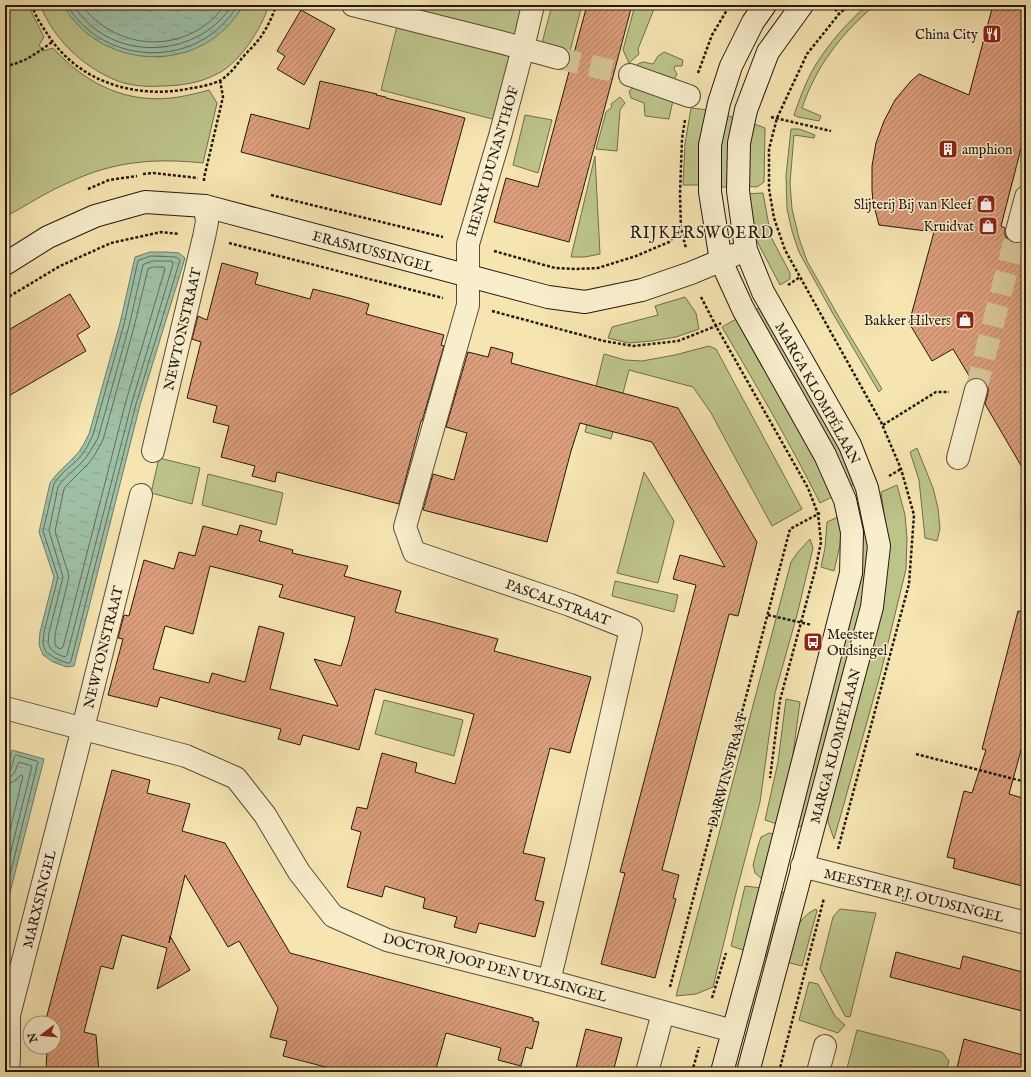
<svg xmlns="http://www.w3.org/2000/svg" width="1031" height="1077" font-family="'IM FELL English',serif">
<style>
.grass{fill:#bdc48a;stroke:#706e4e}
.water{fill:url(#water-ripples);stroke:#6d7d6c}
.lines{fill:none;stroke-linecap:round;stroke-linejoin:round}
.shore{stroke:#616c5d;stroke-width:1}
.building{fill:url(#building-hatch);stroke:#241813;fill-rule:evenodd}
.street-tunnel{stroke:#d6c699;stroke-width:22;stroke-dasharray:22 11;stroke-linecap:butt}
.street-casing{stroke:#584b3a;stroke-width:24}
.secondary-casing{stroke:#241813;stroke-width:24}
.path{stroke:#241813;stroke-width:2.5;stroke-dasharray:3 2;stroke-linecap:butt}
.street{stroke:#f9eecc;stroke-width:22}
.secondary{stroke:#f9eecc;stroke-width:22}
.labels{text-anchor:middle;stroke-width:3;stroke-linejoin:round;paint-order:stroke}
.poi-label{font-size:14px;fill:#241813;stroke:#f9eecc;text-anchor:end}
.street-label{font-size:14px;fill:#241813;stroke:#f9eecc}
.quarter-label{font-size:16px;letter-spacing:1px;fill:#241813;stroke:#f9eecc}
</style>
<defs>
<pattern id="water-ripples" width="26" height="14" patternUnits="userSpaceOnUse"><rect width="26" height="14" fill="#9ec0a7"/><path d="M2 4q2-2 4 0t4 0M15 11q2-2 4 0t4 0" fill="none" stroke="#88a48f"/></pattern>
<pattern id="building-hatch" width="6" height="6" patternUnits="userSpaceOnUse"><rect width="6" height="6" fill="#dc9e7c"/><path d="M-1 1l2-2M0 6l6-6M5 7l2-2" fill="none" stroke="#b28064"/></pattern>
</defs>
<rect width="100%" height="100%" fill="#f6e5b1"/>
<filter id="stains"><feTurbulence type="fractalNoise" baseFrequency=".005" numOctaves="4"/><feColorMatrix values="0 0 0 0 .2 0 0 0 0 .09 0 0 0 0 .02 0 0 0 .5 -.17"/></filter>
<radialGradient id="worn" r=".72"><stop offset=".6" stop-color="#630" stop-opacity="0"/><stop offset="1" stop-color="#630" stop-opacity=".3"/></radialGradient>
<g class="grass">
<path d="M5 5H28L44 37 39 45 43 51 53 48C87 85 128 105 179 97 189 95 199 93 209 90L217 103 203 163C156 158 115 161 72 181 48 191 27 205 5 217Z"/>
<path d="M40 5H63L66 10 159 57 186 52 210 40 221 32 239 12 243 5H269C261 29 240 63 217 74 200 83 180 86 161 86 149 87 136 86 124 83 115 81 107 76 99 72 72 56 52 34 40 5Z"/>
<path d="M405 5H542L530 45 404 12Z"/>
<path d="M552 5H582L569 55 541 47Z"/>
<path d="M635 5H647L654 9 638 49 639 54 629 63 623 50Z"/>
<path d="M867 5H875C842 33 816 66 802 108L821 116 819 121 798 117 794 115C800 98 806 81 815 66 829 43 847 23 867 5Z"/>
<path d="M397 26 518 59 500 121 381 90Z"/>
<path d="M664 52 683 60 682 66H675L674 69 677 74 674 80 635 69 638 64 643 62 653 64 658 56Z"/>
<path d="M635 86 673 100 669 119 645 116 644 103 631 98 629 91Z"/>
<path d="M620 97 625 103 620 110 617 151 596 149 606 112 612 107 611 104Z"/>
<path d="M691 108 709 110 702 185H683L685 144Z"/>
<path d="M723 114 735 118 729 187H717Z"/>
<path d="M525 115 552 120 538 173 513 165Z"/>
<path d="M749 122 765 128 764 182 757 187 744 186Z"/>
<path d="M791 129H799L815 135 814 138 794 135 790 183 792 209 799 238 807 261 840 319 882 389 879 392 832 312 799 252 792 231 787 209 786 176Z"/>
<path d="M595 156 600 254 585 257H571Z"/>
<path d="M763 193 771 237 790 273V279L780 285 761 249 750 227 744 194Z"/>
<path d="M685 297 696 313 699 329 676 337 651 341 629 343 608 338 612 327 658 315 655 306Z"/>
<path d="M762 306 859 482 849 487 752 312Z"/>
<path d="M738 318 836 495 820 503C790 443 756 385 722 327Z"/>
<path d="M709 346 716 349 802 509 772 526 711 413 693 387 629 370 611 439 585 432 604 354 625 360 642 361 675 355Z"/>
<path d="M917 448 933 488 938 508 940 529 937 541 925 538 919 480 910 452Z"/>
<path d="M159 458 200 468 192 504 151 493Z"/>
<path d="M644 472 674 521 658 583 617 573Z"/>
<path d="M208 474 283 493 276 525 202 505Z"/>
<path d="M897 485 905 515 907 538 906 569 881 672 834 839 828 822V796L886 527 881 492Z"/>
<path d="M864 502 870 575 806 826 798 827 854 506Z"/>
<path d="M840 516 842 519 840 545 834 571 821 567 825 548 827 522Z"/>
<path d="M810 539 813 548 797 615 775 693 760 802 735 897 713 987 696 994 676 996 791 562 798 552Z"/>
<path d="M615 581 678 595 674 612 612 596Z"/>
<path d="M786 699 800 702 791 769 780 825 765 820 778 762Z"/>
<path d="M384 700 463 720 454 756 375 734Z"/>
<path d="M769 833 774 834 766 874 761 878 755 873 753 865 758 846 761 837Z"/>
<path d="M745 886 762 888 746 951 731 946Z"/>
<path d="M783 892 787 896 771 958 760 954 775 893Z"/>
<path d="M816 909 817 911 802 966 786 962C791 943 795 918 816 909Z"/>
<path d="M840 909 876 913 850 1017 845 1016 820 969 833 917Z"/>
<path d="M809 982 818 984 835 1016 845 1025 838 1033 799 1020Z"/>
<path d="M857 1030 942 1052 949 1061 946 1072H846Z"/>
</g>
<g class="water">
<path d="M63 5H243C205 75 102 73 63 5Z"/>
<path d="M150 252H167L179 253 185 258 140 405 74 666 67 667 53 662 43 655 39 645 40 632 54 577 39 532 50 483C57 472 67 465 76 455 82 449 85 441 89 434L120 323 135 257Z"/>
<path d="M12 750 44 759 5 912V776Z"/>
</g>
<g class="lines">
<g class="shore">
<path d="M67 5C99 60 179 69 223 24 229 18 234 12 238 5"/>
<path d="M73 5C78 12 83 18 89 24 131 62 202 53 232 5"/>
<path d="M81 5C110 42 160 54 201 28 211 22 218 14 225 5"/>
<path d="M151 256 176 257 180 260 136 404 71 661 70 663H67L55 658 46 652 43 644 44 632 58 577 43 531 54 484C60 473 72 466 80 457 86 450 89 443 93 435L124 324 138 261Z"/>
<path d="M152 261H172L173 264 132 402 67 655 65 657 57 654 51 649 48 644 49 633 63 577 49 531 58 487C64 477 75 470 82 462 89 455 93 446 98 438L129 326 143 265Z"/>
<path d="M153 267H164L165 269 126 401 63 647 60 649 55 645V634L68 581 69 576 55 531 64 489 66 486 88 464 94 456 103 440 134 327 148 269Z"/>
<path d="M5 773C12 772 13 763 14 757L16 755 37 761 38 762 5 895"/>
<path d="M5 778C16 777 15 769 19 762L32 766 5 875"/>
<path d="M5 784 13 782 21 775 23 776 5 851"/>
</g>
</g>
<g class="building">
<path d="M587 5H632L569 242 494 222 506 178 538 187Z"/>
<path d="M993 5H1026V129L1001 226 1005 228V235L1008 240 1013 243H1020L1026 240V474L985 404 988 393V387L985 381 979 378H973L971 379 953 349 932 361 909 323 934 232 879 225 873 202 872 190V166L876 143 884 121 895 100 910 82 919 74 969 95Z"/>
<path d="M301 10 335 29 304 85 277 69 285 56 277 51Z"/>
<path d="M320 81 377 94 376 95 386 97V98L431 109 465 118 441 205 241 152 251 114 309 129Z"/>
<path d="M222 263 258 273 255 284 310 299 313 289 349 298 369 304 366 314 444 335 441 345 444 346 422 421H421L399 504 277 472 275 482 252 476 255 466 221 457 229 426 213 422 217 406 187 398 201 342 192 339 198 316 207 320Z"/>
<path d="M70 294 90 327 77 335 86 351 5 398V332Z"/>
<path d="M491 347 513 353 511 363 678 408 757 542 738 616 729 614 662 870 679 875 673 898 676 899 655 978 601 964 625 873 620 872 696 585 673 579 680 555 725 567 652 442 580 423 571 451 547 542 423 510 433 474 454 480 467 433 446 427 468 352 488 357Z"/>
<path d="M240 525 262 531 259 541 293 550 292 553 348 566 344 576 401 591 395 612 498 639 494 651 591 677 570 753 550 748 523 853 545 858 535 900 544 902 535 937 479 923 476 933 454 927 457 917 423 908 425 898 385 886 382 897 347 887 361 832 351 829 357 807 367 809 382 753 417 763 415 772 455 784 474 714 375 689 359 750 303 735 300 745 278 739 281 729 215 712 160 697 157 707 108 695 123 639 118 638 124 615 129 616 144 560 174 569 179 552 195 556 203 526 237 535ZM210 566 283 585 279 597 355 617 348 644 341 666 314 659 338 706 270 689 284 633 259 626 245 682 212 673 209 683 153 669 165 626 193 634Z"/>
<path d="M1018 611 1026 612V732L1009 794 1026 799V887L953 868 955 859 947 857 964 791 972 793 986 750 982 749Z"/>
<path d="M112 770 150 780 147 793 190 804 182 831 225 843 290 953 533 1018V1021L539 1022 532 1049 526 1047 521 1066 498 1060 501 1048 446 1033 435 1072H345L283 1056 287 1041 270 1037 278 1008 239 941 228 947 185 875 169 943 170 936 190 970 157 989 167 948 122 935 113 969 101 966 84 1032 96 1035 99 1072H46L47 1047H54V1023H45Z"/>
<path d="M896 952 960 969 963 956 1026 973V1012L890 977Z"/>
<path d="M586 1029 622 1038 613 1072H575Z"/>
<path d="M964 1039 1026 1056V1072H956Z"/>
</g>
<g class="lines">
<g class="street-tunnel">
<path d="M558 58 630 75"/>
<path d="M976 390 1017 231"/>
</g>
<g class="street-casing">
<g id="street">
<path d="M353 5 500 42 558 58"/>
<path d="M533 5 523 48 500 136 468 244V305L405 527 414 552 570 605 631 629 577 866 549 981"/>
<path d="M630 75 689 96"/>
<path d="M1017 231 1026 197"/>
<path d="M153 451 204 237 207 222 205 206"/>
<path d="M958 458 976 390"/>
<path d="M5 708 186 756 236 778 265 815 299 872 333 916 387 940 549 981 733 1031"/>
<path d="M802 866 1026 923"/>
<path d="M8 1072 9 1056V1015L83 728 141 495"/>
<path d="M647 1072 663 1013"/>
<path d="M818 1072 825 1046"/>
</g>
</g>
<g class="secondary-casing">
<g id="secondary">
<path d="M5 264 48 237 95 216 145 202 205 206 548 297 585 302 642 290 691 273 734 255"/>
<path d="M722 1072 753 958 851 573 852 532 845 500 825 455 743 309 721 261 710 192V145L719 103 731 66 753 22 765 5"/>
<path d="M748 1072 872 607 879 546 867 488 850 445 763 292 746 250 738 191 739 143 746 110 768 52 802 5"/>
</g>
</g>
<g class="path">
<path d="M32 5C35 16 42 26 48 35 79 83 138 100 192 88 200 87 214 84 221 80 230 74 236 66 242 58 248 51 255 45 260 38 267 28 273 16 276 5"/>
<path d="M832 5 839 14"/>
<path d="M5 66C24 63 37 53 52 42"/>
<path d="M698 73 712 35 730 5"/>
<path d="M771 117 831 131"/>
<path d="M685 120 682 139 680 194 681 229 686 248"/>
<path d="M143 174 153 173 198 178"/>
<path d="M204 181V178L223 97 220 80"/>
<path d="M88 189 109 180 137 176"/>
<path d="M271 195 443 237"/>
<path d="M229 243 443 298"/>
<path d="M494 251 555 268 576 269 598 268 636 256 669 242 681 230"/>
<path d="M788 285 800 277"/>
<path d="M701 297 716 326 808 488 818 514 821 542 816 567 780 700 770 778"/>
<path d="M5 299 60 266 111 243 161 232 179 234"/>
<path d="M492 311 604 341 633 346 678 341 716 326 721 323"/>
<path d="M883 425 936 392H949"/>
<path d="M889 476 901 469"/>
<path d="M768 615 812 625"/>
<path d="M916 754 1026 782"/>
<path d="M838 849 909 584 914 515 901 469 881 422 785 250 774 218 769 189V149L777 118 807 54 839 14 849 5"/>
<path d="M670 987 790 529 820 513"/>
<path d="M712 998 726 953"/>
<path d="M692 1072 699 1047"/>
<path d="M779 1072 824 898"/>
</g>
<use href="#street" class="street"/>
<use href="#secondary" class="secondary"/>
</g>
<defs>
<g id="restaurant-square" transform="scale(1)"><rect x="-9" y="-9" width="18" height="18" rx="4" fill="#8f2418" stroke="#f9eecc"/><path d="M-5-6h1v4h1v-4h1v4h1v-4h1v5L-1.5 .5V6h-2V.5L-5-1ZM5-6V6H3V1.5H1.5Q1.5-4 5-6Z" fill="#fff"/></g>
<g id="building-square" transform="scale(1)"><rect x="-9" y="-9" width="18" height="18" rx="4" fill="#8f2418" stroke="#f9eecc"/><path d="M-4-6H4V6H1V3H-1V6H-4ZM-2.5-4.3h1.7v1.8h-1.7ZM.8-4.3h1.7v1.8H.8ZM-2.5-1h1.7V.8h-1.7ZM.8-1h1.7V.8H.8Z" fill="#fff"/></g>
<g id="shop-square" transform="scale(1)"><rect x="-9" y="-9" width="18" height="18" rx="4" fill="#8f2418" stroke="#f9eecc"/><path d="M-5-2.5h2.3a2.7 3.5 0 0 1 5.4 0H5L5.5 6h-11ZM-1.5-2.5h3a1.5 2.3 0 0 0-3 0Z" fill="#fff"/></g>
<g id="bus-square" transform="scale(1)"><rect x="-9" y="-9" width="18" height="18" rx="4" fill="#8f2418" stroke="#f9eecc"/><path d="M-5-6H5V4H4V6H2V4H-2V6H-4V4H-5ZM-3.5-4V0h7V-4ZM-3.5 1.2v1.5H-2V1.2ZM2 1.2v1.5H3.5V1.2Z" fill="#fff"/></g>
</defs>
<g fill-rule="evenodd">
<use href="#restaurant-square" x="992" y="34"/>
<use href="#building-square" x="948" y="149"/>
<use href="#shop-square" x="986" y="204"/>
<use href="#shop-square" x="988" y="226"/>
<use href="#shop-square" x="965" y="320"/>
<use href="#bus-square" x="813" y="642"/>
</g>
<g class="labels">
<g class="poi-label">
<text x="978" y="39">China City</text>
<text x="962" y="154" text-anchor="start">amphion</text>
<text x="972" y="209">Slijterij Bij van Kleef</text>
<text x="974" y="231">Kruidvat</text>
<text x="951" y="325">Bakker Hilvers</text>
<text x="827" y="639" text-anchor="start">Meester<tspan x="827" dy="16">Oudsingel</tspan></text>
</g>
<g class="street-label">
<text transform="translate(492 161) rotate(-74)" y="5">HENRY DUNANTHOF</text>
<text transform="translate(373 251) rotate(15)" y="5">ERASMUSSINGEL</text>
<text transform="translate(182 329) rotate(-77)" y="5">NEWTONSTRAAT</text>
<text transform="translate(818 393) rotate(61)" y="5">MARGA KLOMPÉLAAN</text>
<text transform="translate(558 602) rotate(20)" y="5">PASCALSTRAAT</text>
<text transform="translate(103 647) rotate(-76)" y="5">NEWTONSTRAAT</text>
<text transform="translate(835 746) rotate(-75)" y="5">MARGA KLOMPÉLAAN</text>
<text transform="translate(727 770) rotate(-75)" y="5">DARWINSTRAAT</text>
<text transform="translate(914 895) rotate(14)" y="5">MEESTER P.J. OUDSINGEL</text>
<text transform="translate(39 899) rotate(-76)" y="5">MARXSINGEL</text>
<text transform="translate(495 967) rotate(15)" y="5">DOCTOR JOOP DEN UYLSINGEL</text>
</g>
<g class="quarter-label">
<text x="702" y="238">RIJKERSWOERD</text>
</g>
</g>
<rect width="1031" height="1077" fill="none" stroke="#f6e5b1" stroke-width="20"/>
<rect x="6" y="6" width="1019" height="1065" fill="none" stroke="#241813" stroke-width="2"/>
<rect x="10" y="10" width="1011" height="1057" fill="none" stroke="#241813"/>
<g transform="translate(42 1035) rotate(254)"><circle r="19" fill="#f9eecc" stroke="#a49882"/>
<path d="M0-3L7 15L0 10L-7 15Z" fill="#8f2418"/>
<text y="-6" font-size="11" font-weight="bold" text-anchor="middle" fill="#241813">N</text>
</g>
<rect width="100%" height="100%" filter="url(#stains)"/>
<rect width="100%" height="100%" fill="url(#worn)"/>
</svg>
